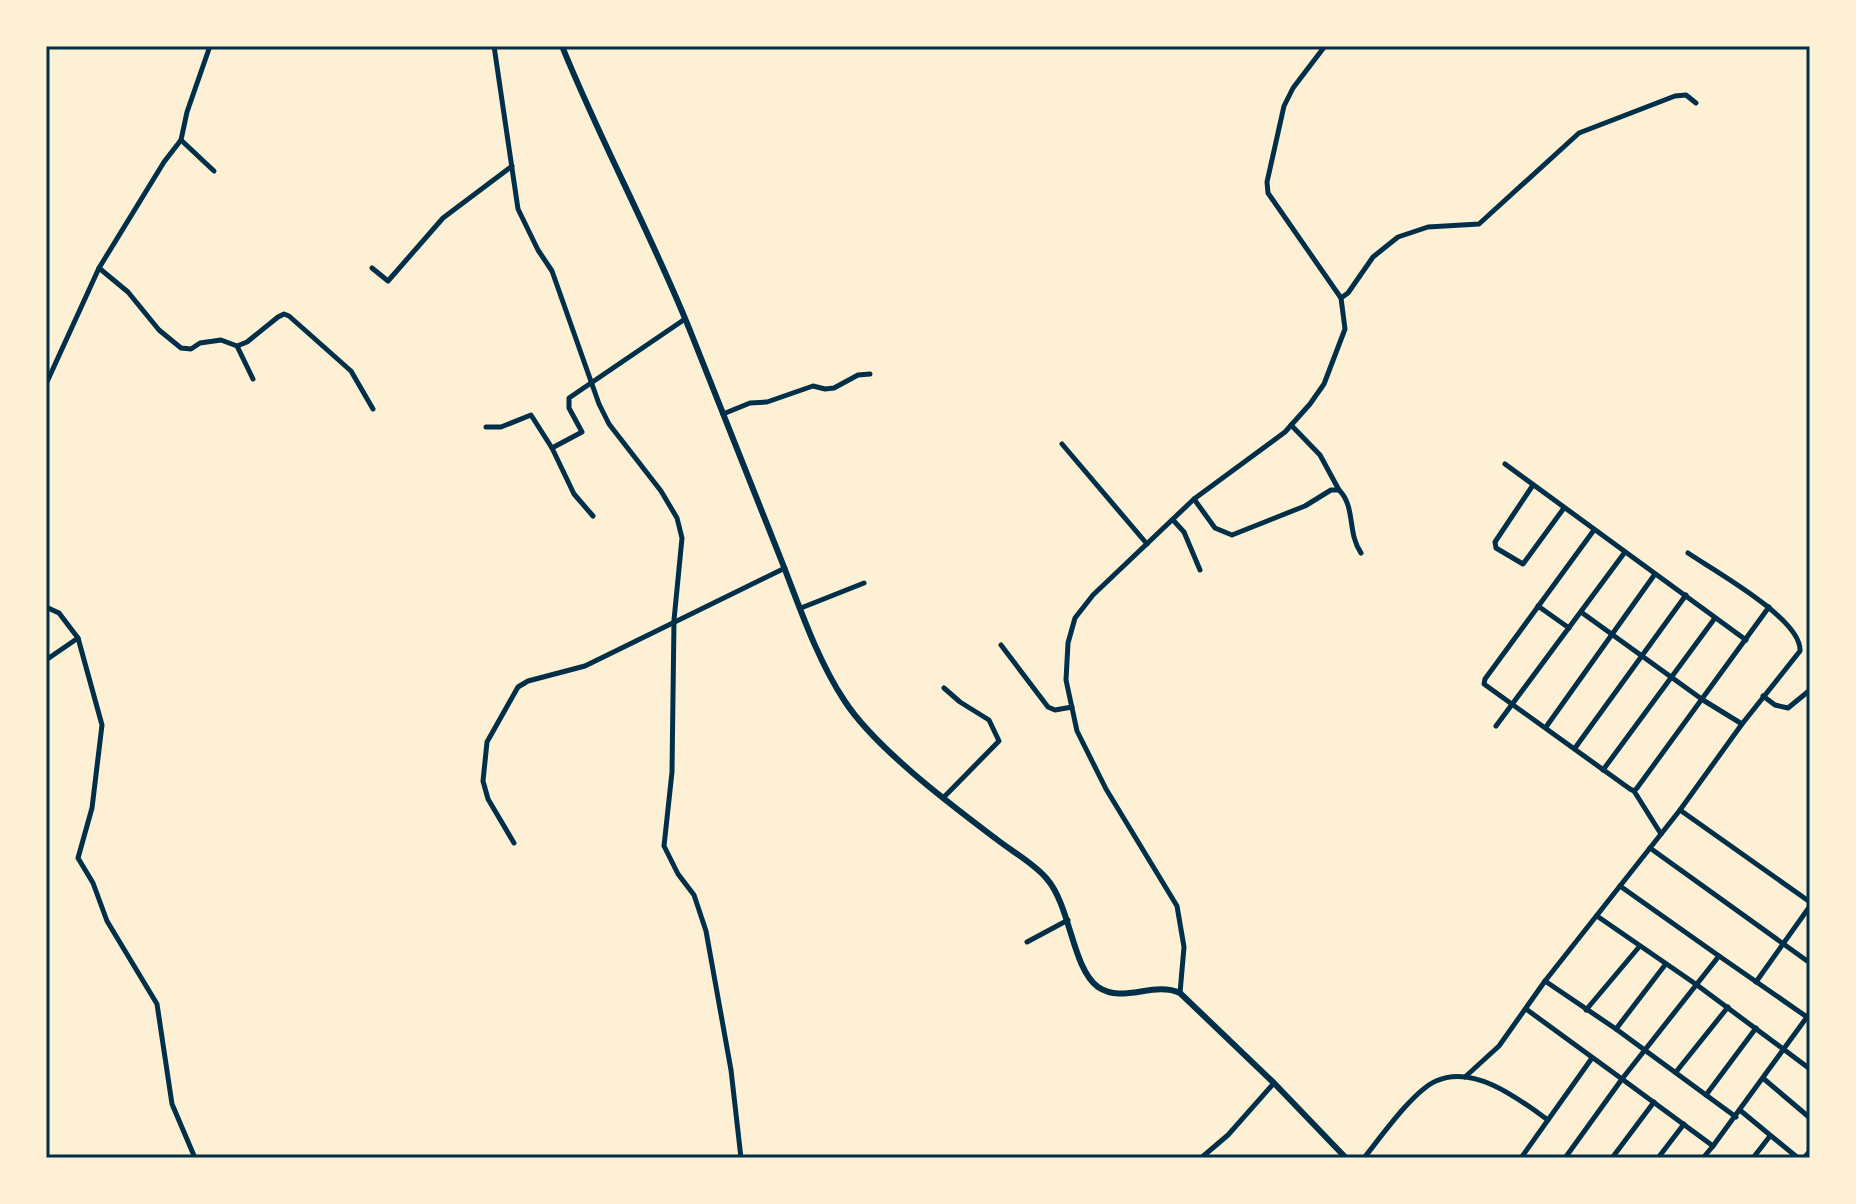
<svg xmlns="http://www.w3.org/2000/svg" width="1856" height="1204" font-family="'Crimson Pro',serif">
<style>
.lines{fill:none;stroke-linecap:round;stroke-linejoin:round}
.minor{stroke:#003049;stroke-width:5}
.tertiary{stroke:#003049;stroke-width:6}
.neatline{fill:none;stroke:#003049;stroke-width:3}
</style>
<rect width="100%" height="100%" fill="#fdf0d5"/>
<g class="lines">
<g class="minor">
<path d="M494 46 518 209 538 250 552 271 599 404 609 424 661 491 677 518 682 538 674 620 672 772 664 846 678 874 694 895 706 931 731 1070 741 1158"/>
<path d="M181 140 214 171"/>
<path d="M99 268 128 292 159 330 181 348 191 349 200 343 221 340 237 346 247 342 278 317 284 314 289 316 351 371 373 409"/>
<path d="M372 268 388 281 443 218 512 166"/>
<path d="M1341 298 1348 293 1373 257 1398 237 1428 227 1479 224 1579 133 1675 96 1686 95 1696 103"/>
<path d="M237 346 253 379"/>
<path d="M46 384 99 268 164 162 181 140 187 112 210 46"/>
<path d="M723 414 750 403 767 402 813 386 825 389 834 388 858 375 870 374"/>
<path d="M1291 425 1320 455 1339 490"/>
<path d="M486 427H501L531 415 552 448"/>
<path d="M1062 444 1147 544"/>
<path d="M1505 464 1746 640"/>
<path d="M1533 485 1495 542 1496 548 1523 564 1564 508"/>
<path d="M1194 499 1215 528 1232 535 1305 506 1331 490H1339C1356 507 1347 533 1361 553"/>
<path d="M593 516 574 494 552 448 582 432 569 408V398L685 319"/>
<path d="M1173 520 1184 532 1200 570"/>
<path d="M1594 530 1485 679 1484 684 1630 789 1634 791 1637 788 1769 607"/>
<path d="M1538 606 1569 628"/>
<path d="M46 607 59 613 78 638 46 660"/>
<path d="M801 608 864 583"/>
<path d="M1581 612 1703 700 1742 724"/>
<path d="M78 638 102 725 92 808 78 858 93 883 107 921 157 1004 172 1104 195 1158"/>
<path d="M1001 645 1048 707 1055 710 1072 707"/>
<path d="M1763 696 1775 705 1788 708 1810 690"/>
<path d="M1496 726 1625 552"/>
<path d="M1546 727 1655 574"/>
<path d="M1575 748 1686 595"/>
<path d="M1603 770 1715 618"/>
<path d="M1634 791 1661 834"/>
<path d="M944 797 999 741 989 720 960 702 944 688"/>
<path d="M1680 810 1810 902"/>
<path d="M514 843 488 799 483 781 487 742 518 687 528 681 585 666 785 568"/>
<path d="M1650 848 1810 963"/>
<path d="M1620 886 1719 956"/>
<path d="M1597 916 1697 985 1810 1069"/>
<path d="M1027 942 1068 920"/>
<path d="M1545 981 1616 1029 1736 1117"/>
<path d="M1756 982 1810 906"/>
<path d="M1180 993 1184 947 1177 906 1106 789 1077 731 1066 680 1068 643 1075 618 1093 595 1194 499 1285 432 1310 404 1324 384 1345 329 1341 298 1268 193 1267 182 1284 106 1293 88 1325 46"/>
<path d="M1526 1009 1622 1079 1565 1158"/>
<path d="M1586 1010 1639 947"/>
<path d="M1810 1013 1807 1017 1713 1146 1622 1079 1719 956 1807 1017 1810 1019"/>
<path d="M1616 1029 1665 965"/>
<path d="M1676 1072 1728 1007"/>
<path d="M1465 1077 1499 1046 1545 981 1680 810 1742 724 1800 651C1802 619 1713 570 1688 553"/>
<path d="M1764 1079 1810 1118"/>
<path d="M1706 1095 1756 1028"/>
<path d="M1741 1111 1798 1158"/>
<path d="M1201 1158 1228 1135 1274 1083"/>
<path d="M1364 1158C1380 1138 1413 1091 1436 1081 1474 1064 1519 1099 1548 1120"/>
<path d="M1521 1158 1592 1058"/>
<path d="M1612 1158 1654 1102"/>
<path d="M1658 1158 1684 1124"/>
<path d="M1703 1158 1713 1146"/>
<path d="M1753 1158 1770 1136"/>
<path d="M1804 1158 1810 1151"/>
</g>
<path class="tertiary" d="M562 46C602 145 654 239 693 338 723 413 753 488 782 562 800 608 817 659 844 700 874 747 950 804 995 838 1011 851 1034 863 1047 879 1071 907 1072 968 1098 987 1123 1004 1153 981 1180 993L1274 1083 1346 1158"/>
</g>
<rect width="1856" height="1204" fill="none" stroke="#fdf0d5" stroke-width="96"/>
<rect x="48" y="48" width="1760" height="1108" class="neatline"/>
</svg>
